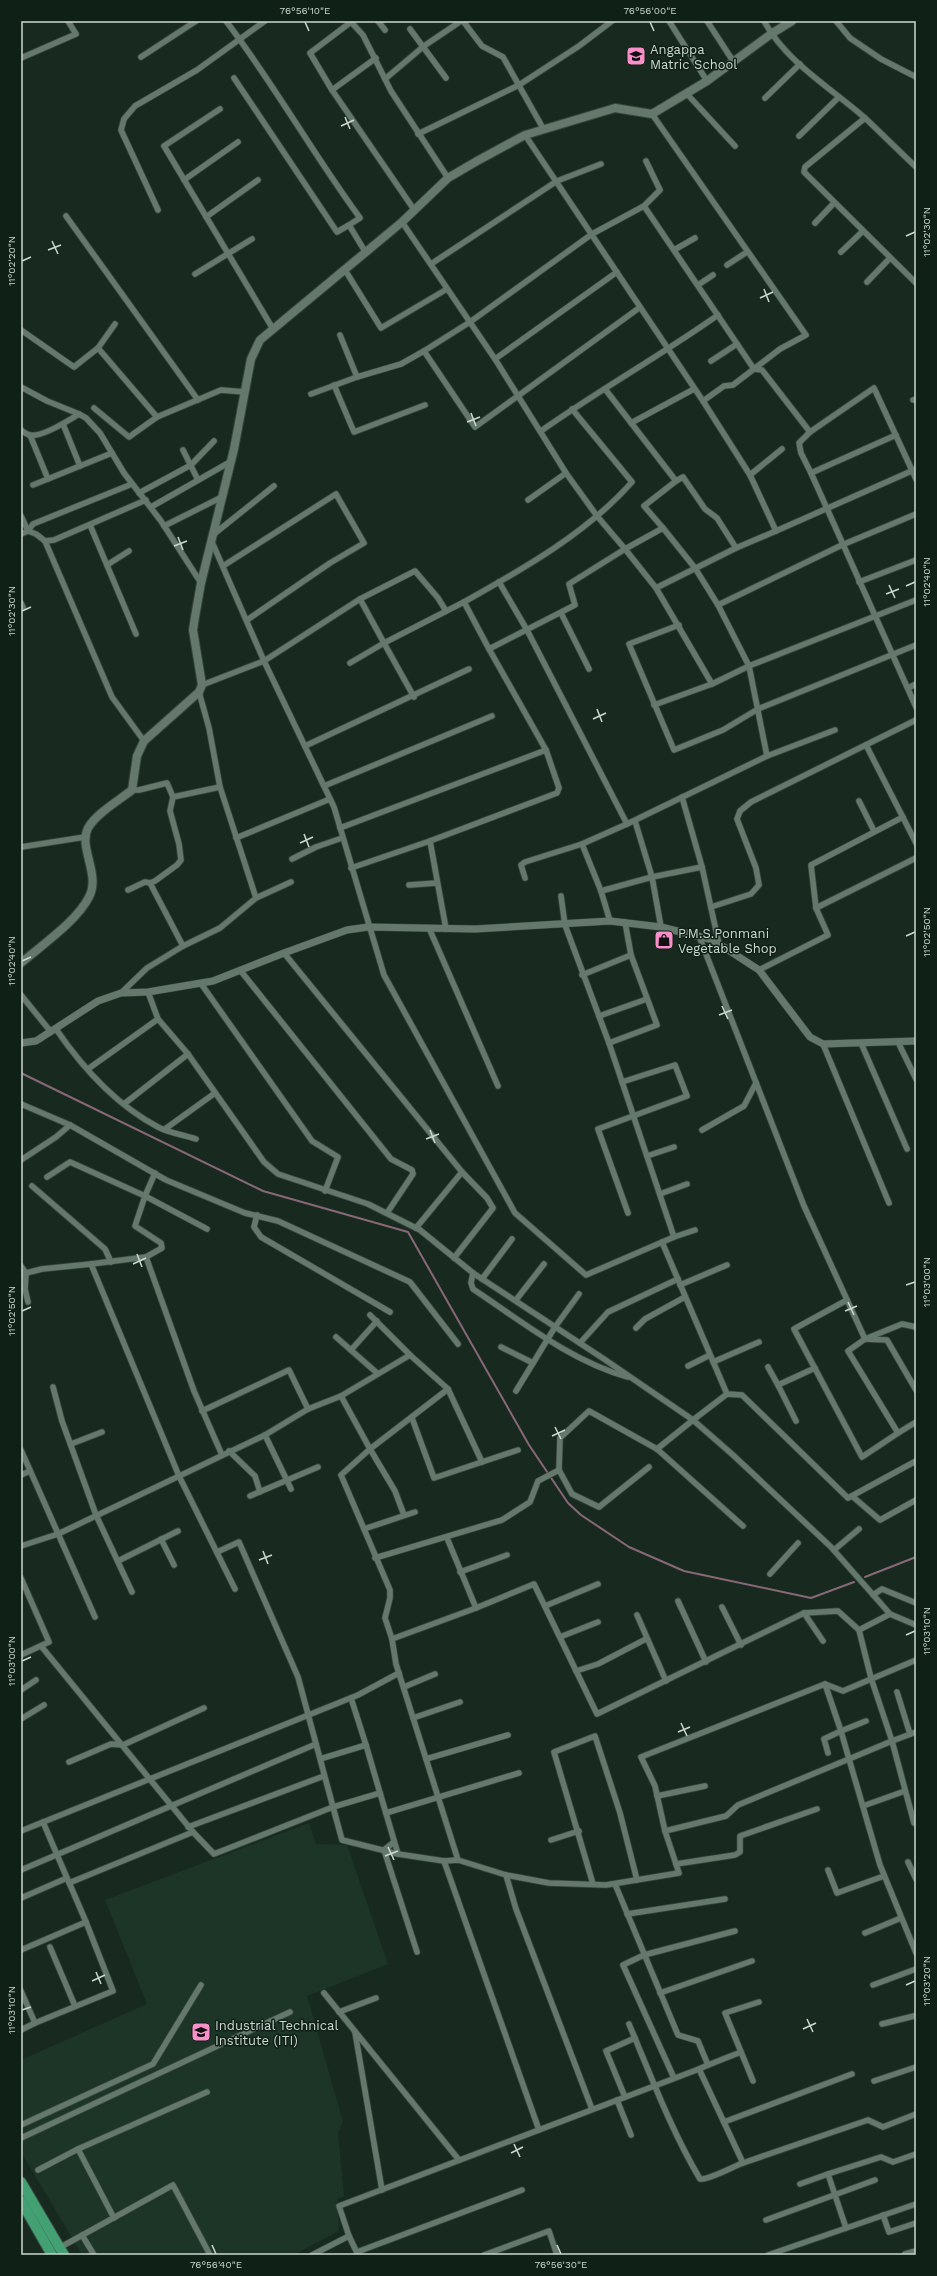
<svg xmlns="http://www.w3.org/2000/svg" width="937" height="2276" font-family="'Work Sans',sans-serif">
<style>
.built{fill:#1c3527}
.lines{fill:none;stroke-linecap:round;stroke-linejoin:round}
.stream{stroke:#886878;stroke-width:2}
.minor-casing{stroke:#38453d;stroke-width:7}
.tertiary-casing{stroke:#38453d;stroke-width:8}
.secondary-casing{stroke:#38453d;stroke-width:10}
.trunk-casing{stroke:#38453d;stroke-width:12}
.minor{stroke:#64786c;stroke-width:5.5}
.tertiary{stroke:#64786c;stroke-width:7}
.secondary{stroke:#64786c;stroke-width:8}
.trunk{stroke:#42a073;stroke-width:10}
.ticks{fill:none;stroke:#cdd8d1;stroke-width:1.5}
.labels{text-anchor:middle;stroke-width:3;stroke-linejoin:round;paint-order:stroke}
.poi-label{font-size:13px;fill:#cdd8d1;stroke:#0f2017;text-anchor:start}
.neatline{fill:none;stroke:#cdd8d1;stroke-width:1.5}
.ticks-label{font-size:10px;text-anchor:middle;fill:#cdd8d1}
</style>
<rect width="100%" height="100%" fill="#182a20"/>
<path class="built" d="M309 1823 316 1844 347 1845 388 1964 307 1996 343 2122 338 2133 344 2196 337 2199 339 2231 293 2255H82L21 2152V2060L147 2004 105 1900Z"/>
<g class="lines">
<g class="stream">
<path d="M21 1073 263 1191 408 1232 529 1445 568 1503 581 1515 629 1547 684 1571 811 1598 854 1582"/>
<path d="M865 1577 916 1557"/>
</g>
<g class="minor-casing">
<g id="minor">
<path d="M226 21C274 84 313 154 360 218L349 225 366 253"/>
<path d="M350 21 363 35 391 91 448 178"/>
<path d="M378 21 385 30"/>
<path d="M463 21 482 46 503 57 544 130"/>
<path d="M669 21 707 81"/>
<path d="M707 21 733 61"/>
<path d="M764 21C786 62 831 88 865 118 882 134 899 151 916 167"/>
<path d="M836 21 850 38 881 59 916 77"/>
<path d="M351 22 310 53 332 90 415 211"/>
<path d="M410 29 446 78"/>
<path d="M141 57 196 21"/>
<path d="M21 58 76 34 68 21"/>
<path d="M234 78 337 232 349 225"/>
<path d="M385 79 424 46 461 21"/>
<path d="M332 90 376 58"/>
<path d="M687 94 735 146"/>
<path d="M765 98 800 64"/>
<path d="M220 109 164 146 273 329"/>
<path d="M652 114 806 335 780 349 733 385 724 386 703 401"/>
<path d="M865 118 805 167 804 172 916 283"/>
<path d="M418 134 519 85 579 46 612 21"/>
<path d="M525 135 703 401 750 475 776 531 916 469"/>
<path d="M799 136 839 97"/>
<path d="M184 180 238 142"/>
<path d="M644 206 754 369 762 370 810 432 874 388 916 479"/>
<path d="M158 210 121 130 124 119 135 106 197 70 265 21"/>
<path d="M66 216 198 400"/>
<path d="M206 217 258 180"/>
<path d="M815 223 834 203"/>
<path d="M674 250 695 238"/>
<path d="M841 252 863 231"/>
<path d="M431 264 557 181 601 164"/>
<path d="M727 265 747 252"/>
<path d="M345 270 381 328 447 289"/>
<path d="M195 274 252 239"/>
<path d="M867 282 890 258"/>
<path d="M698 285 713 275"/>
<path d="M21 330 74 367 98 348 157 417"/>
<path d="M340 335 357 377 401 364 424 351 470 322 592 234 644 206 660 190 646 161"/>
<path d="M98 348 115 324"/>
<path d="M424 351 475 427 639 308"/>
<path d="M495 359 617 272"/>
<path d="M711 361 737 344"/>
<path d="M334 385 354 432 425 405"/>
<path d="M21 387 47 401 79 414"/>
<path d="M605 389 676 481 683 477 705 509 717 518 736 548"/>
<path d="M311 394 357 377"/>
<path d="M913 400 916 399"/>
<path d="M94 408 129 437 157 417 221 390 245 392"/>
<path d="M631 423 694 389"/>
<path d="M63 424 80 466"/>
<path d="M21 430C23 432 27 434 29 435 41 438 68 421 79 414L86 418 100 433 124 473 161 521 201 583"/>
<path d="M541 431C599 390 660 356 718 315"/>
<path d="M810 432 799 443 801 453 811 473"/>
<path d="M30 435 48 479"/>
<path d="M896 435 811 473 916 707"/>
<path d="M183 450 198 480"/>
<path d="M750 475 782 449"/>
<path d="M676 481 644 506 663 528 625 549 656 588 712 684 749 666 916 600"/>
<path d="M33 485 112 453"/>
<path d="M139 493 191 465 214 441"/>
<path d="M528 500 566 473"/>
<path d="M151 507 230 462"/>
<path d="M21 516 28 531 36 534 45 541 54 540 146 500"/>
<path d="M90 525 136 634"/>
<path d="M164 526 222 497"/>
<path d="M663 528 695 568 718 605"/>
<path d="M21 534 28 531 33 524 132 484"/>
<path d="M214 534 274 486"/>
<path d="M45 541 112 697 144 741"/>
<path d="M212 542 264 661 360 599 384 643 464 602 489 649 575 605 569 584 625 549 597 516 566 473 495 359 402 222"/>
<path d="M107 565 129 551"/>
<path d="M223 566 336 494 364 543 330 563 247 620"/>
<path d="M499 582 527 630 627 824 767 756 749 666 718 605 842 545 916 514"/>
<path d="M859 582 916 560"/>
<path d="M656 588 736 548 776 531"/>
<path d="M360 599 415 571 438 598 446 611"/>
<path d="M464 602C523 569 587 533 632 482L572 409"/>
<path d="M21 603 23 607"/>
<path d="M561 613 589 669"/>
<path d="M679 625 629 644 674 750 723 730 758 709 916 645"/>
<path d="M350 663 384 643 414 697"/>
<path d="M202 685 264 661 334 807 384 975 515 1213 586 1275 674 1237 609 1043 565 925 561 896"/>
<path d="M908 688 916 684"/>
<path d="M654 705 712 684"/>
<path d="M866 745 916 843"/>
<path d="M305 746 469 669"/>
<path d="M767 756 835 730"/>
<path d="M324 786 492 716"/>
<path d="M132 790H139L167 783 173 797 220 787"/>
<path d="M682 797 702 867 719 944"/>
<path d="M859 801 874 831"/>
<path d="M635 821 652 877 661 927"/>
<path d="M340 828 546 750 489 649"/>
<path d="M236 838 330 799"/>
<path d="M430 841 446 929"/>
<path d="M21 847 85 837"/>
<path d="M292 859 316 847 342 838"/>
<path d="M351 868 430 841 557 793 559 788 546 750"/>
<path d="M525 878 521 865 525 862 582 844"/>
<path d="M150 883 183 946"/>
<path d="M409 885 437 883"/>
<path d="M128 890 145 882 150 883 155 881 177 865 181 860 179 844 170 811 173 797"/>
<path d="M601 891 652 877 702 867"/>
<path d="M256 898 291 882"/>
<path d="M711 907 751 894 759 885 756 868 737 819 740 811 751 802 916 720"/>
<path d="M816 908 811 865 903 817"/>
<path d="M610 921 601 891 582 844 627 824"/>
<path d="M429 928 498 1086"/>
<path d="M699 936 804 1206 865 1339 887 1340 916 1390"/>
<path d="M284 953 462 1172 487 1198 493 1208 454 1258"/>
<path d="M240 970 391 1159 412 1170 413 1174 387 1213"/>
<path d="M759 970 828 935 816 908 916 858"/>
<path d="M582 975 631 955"/>
<path d="M202 985 312 1141 338 1157 325 1191"/>
<path d="M148 992 158 1019 188 1054 264 1162 278 1174 368 1204 420 1230 473 1273 604 1359 693 1420 657 1449"/>
<path d="M121 993 147 968 183 946 220 928 256 898 220 787 209 728 199 692"/>
<path d="M21 995 51 1032"/>
<path d="M599 1016 647 999"/>
<path d="M56 1029C82 1067 116 1105 158 1127 169 1133 184 1135 196 1139"/>
<path d="M898 1042 916 1079"/>
<path d="M609 1043 657 1025 631 955 625 922"/>
<path d="M861 1043 907 1149"/>
<path d="M823 1044 889 1203"/>
<path d="M88 1069 158 1019"/>
<path d="M622 1082 675 1065 687 1096 598 1129 628 1213"/>
<path d="M21 1104 70 1125 166 1180 245 1213 278 1221 410 1282 458 1344"/>
<path d="M124 1104 188 1054"/>
<path d="M165 1129 215 1093"/>
<path d="M702 1130 744 1106 756 1083"/>
<path d="M647 1156 674 1147"/>
<path d="M21 1160 56 1137 70 1125"/>
<path d="M47 1177 70 1162 145 1196 207 1229"/>
<path d="M32 1186 105 1249 111 1262"/>
<path d="M660 1194 687 1184"/>
<path d="M257 1215 254 1227 261 1237 390 1312"/>
<path d="M416 1228 462 1172"/>
<path d="M674 1237 695 1230"/>
<path d="M662 1242 727 1394 742 1395 848 1498 916 1461"/>
<path d="M146 1257 162 1248 161 1243 135 1226 145 1196 155 1173"/>
<path d="M91 1264 146 1257 194 1391 222 1455"/>
<path d="M21 1266 26 1273 42 1269 91 1264 179 1476 235 1589"/>
<path d="M473 1273 471 1283 473 1289C521 1321 572 1362 628 1377"/>
<path d="M21 1276 26 1273 25 1289 28 1302"/>
<path d="M482 1279 512 1239"/>
<path d="M680 1285 727 1265"/>
<path d="M516 1300 544 1264"/>
<path d="M847 1300 794 1329 862 1457 898 1433"/>
<path d="M370 1315 410 1355"/>
<path d="M916 1327 902 1324 865 1339 848 1351 898 1433 916 1422"/>
<path d="M636 1328 645 1319 685 1297"/>
<path d="M336 1337 377 1373"/>
<path d="M580 1343 608 1312 678 1279"/>
<path d="M501 1347 533 1363"/>
<path d="M351 1350 377 1321"/>
<path d="M713 1362 759 1342"/>
<path d="M688 1366 710 1355"/>
<path d="M768 1367 778 1385 815 1368"/>
<path d="M778 1385 796 1421"/>
<path d="M53 1387 62 1421 96 1515 132 1592"/>
<path d="M516 1391 555 1327 579 1294"/>
<path d="M727 1394 693 1420 733 1455 831 1547 890 1614"/>
<path d="M341 1396 410 1355 448 1389"/>
<path d="M202 1411 289 1370 308 1409"/>
<path d="M412 1418 434 1478 518 1450"/>
<path d="M265 1435 291 1489"/>
<path d="M71 1444 102 1432"/>
<path d="M21 1450 95 1617"/>
<path d="M229 1451 255 1476 260 1492"/>
<path d="M649 1467 599 1507 572 1494 559 1470 560 1438 589 1411 657 1449 743 1526"/>
<path d="M21 1475 30 1471"/>
<path d="M250 1496 318 1467"/>
<path d="M852 1496 880 1520 916 1500"/>
<path d="M404 1515 395 1491 370 1449 448 1389 482 1462"/>
<path d="M364 1529 415 1512"/>
<path d="M447 1538 476 1608"/>
<path d="M161 1539 174 1565"/>
<path d="M21 1546 58 1534 265 1435 308 1409 341 1396 370 1449 341 1475 390 1590V1598L385 1618 392 1639 396 1664 458 1860"/>
<path d="M834 1550 859 1529"/>
<path d="M217 1552 239 1542 298 1677 333 1807 380 1793 366 1745 320 1759"/>
<path d="M375 1558 502 1520 530 1502 538 1481 559 1470"/>
<path d="M118 1561 178 1531"/>
<path d="M460 1572 507 1555"/>
<path d="M770 1574 798 1543"/>
<path d="M21 1578 49 1642 21 1655"/>
<path d="M873 1595 882 1589 916 1603"/>
<path d="M678 1601 706 1662"/>
<path d="M545 1606 598 1584"/>
<path d="M722 1607 741 1645"/>
<path d="M804 1613 823 1641"/>
<path d="M637 1615 666 1681"/>
<path d="M916 1625 890 1614 859 1630 871 1678 892 1741 849 1759 880 1865 916 1953"/>
<path d="M560 1637 598 1622"/>
<path d="M392 1639 476 1608 534 1584 597 1714 804 1613 838 1611 859 1630"/>
<path d="M41 1646 193 1832 214 1854 333 1807 342 1840 398 1854 444 1861 458 1860 506 1875 549 1883 606 1885 679 1873 665 1831 726 1816 738 1805 849 1759 841 1731 866 1721"/>
<path d="M576 1671 598 1664 646 1639"/>
<path d="M825 1684 843 1691 916 1660"/>
<path d="M404 1687 435 1674"/>
<path d="M21 1690 36 1680"/>
<path d="M897 1692 910 1734"/>
<path d="M351 1698 366 1745"/>
<path d="M413 1718 460 1702"/>
<path d="M21 1719 44 1705"/>
<path d="M426 1759 508 1735"/>
<path d="M69 1762 111 1744 123 1745 204 1708"/>
<path d="M380 1793 398 1854"/>
<path d="M657 1796 705 1786"/>
<path d="M863 1806 905 1791"/>
<path d="M386 1813 519 1773"/>
<path d="M914 1823 892 1741 916 1732"/>
<path d="M188 1827 324 1776"/>
<path d="M21 1831 358 1695 399 1673"/>
<path d="M665 1831 655 1786 641 1757 825 1684 841 1731 824 1739 828 1753"/>
<path d="M551 1840 579 1831"/>
<path d="M394 1842 384 1850 417 1952"/>
<path d="M444 1861 539 2130"/>
<path d="M908 1862 916 1879"/>
<path d="M676 1864 735 1855 740 1852V1836L817 1809"/>
<path d="M21 1870 316 1744"/>
<path d="M828 1870 837 1893 884 1876"/>
<path d="M506 1875 516 1909 592 2109"/>
<path d="M68 1880 86 1922"/>
<path d="M69 1883 193 1832"/>
<path d="M593 1884 554 1752 595 1736 620 1813 637 1880"/>
<path d="M615 1884 678 2035 698 2041 708 2065 699 2069"/>
<path d="M21 1898 67 1878 43 1822"/>
<path d="M627 1914 725 1899"/>
<path d="M865 1933 901 1918"/>
<path d="M50 1947 75 2006"/>
<path d="M21 1950 86 1922 113 1991 35 2023 21 1991"/>
<path d="M873 1985 916 1969"/>
<path d="M324 1993 459 2160"/>
<path d="M660 1993 752 1961"/>
<path d="M339 2012 376 1998"/>
<path d="M629 2024C651 2076 671 2130 700 2179 709 2180 732 2167 743 2163"/>
<path d="M882 2024 914 2016"/>
<path d="M21 2030 35 2023"/>
<path d="M355 2032 382 2190"/>
<path d="M708 2065 741 2052"/>
<path d="M674 2078 623 1965 644 1955 735 1931"/>
<path d="M753 2081 725 2013 759 2002"/>
<path d="M874 2081 916 2067"/>
<path d="M625 2097 606 2051 635 2038"/>
<path d="M617 2100 631 2135"/>
<path d="M724 2122 852 2074"/>
<path d="M21 2125 153 2064 201 1985"/>
<path d="M21 2138 290 2012"/>
<path d="M78 2149 114 2218"/>
<path d="M38 2170 78 2149 207 2092"/>
<path d="M800 2184 828 2174"/>
<path d="M883 2215 889 2232 916 2223"/>
<path d="M766 2220 875 2180"/>
<path d="M846 2228 828 2174 881 2157 893 2162 916 2154"/>
<path d="M82 2235 94 2255"/>
<path d="M349 2236 339 2206 699 2069 743 2163 868 2120 883 2127 916 2114"/>
<path d="M59 2248 173 2185 210 2255"/>
<path d="M357 2252 522 2190"/>
<path d="M905 2254 916 2251"/>
<path d="M312 2255 349 2236 358 2255"/>
<path d="M484 2255 549 2231 557 2255"/>
<path d="M768 2255 916 2204"/>
</g>
</g>
<g class="tertiary-casing">
<path id="tertiary" d="M21 1043 36 1041 98 1001 121 993 148 992 213 981 284 953 347 930 368 927 475 929 610 921 661 927 709 939 719 944 759 970 810 1037 823 1044 916 1041"/>
</g>
<g class="secondary-casing">
<path id="secondary" d="M21 963C42 945 77 921 89 897 101 875 78 847 88 828 97 813 118 801 132 790L137 756 144 741 199 692 202 685 193 630 195 617 201 583 234 449 251 359 260 340 402 222 448 178 477 161 525 135 615 108 652 114 707 81 771 34 792 21"/>
</g>
<g class="trunk-casing">
<g id="trunk">
<path d="M21 2182 64 2255"/>
<path d="M21 2201 52 2255"/>
</g>
</g>
<use href="#minor" class="minor"/>
<use href="#tertiary" class="tertiary"/>
<use href="#secondary" class="secondary"/>
<use href="#trunk" class="trunk"/>
</g>
<path class="ticks" d="M305 22 309 31M650 22 654 31M345 117 350 129M341 126 354 120M906 236 915 232M52 241 58 254M48 250 61 245M22 261 31 257M764 289 769 302M760 298 773 292M471 413 476 426M467 422 480 417M178 537 183 550M174 546 187 541M889 585 895 598M906 586 915 582M886 594 899 589M22 611 31 607M597 709 602 722M593 719 606 713M304 834 309 847M300 843 313 837M906 936 915 932M22 961 31 957M722 1006 728 1019M719 1015 732 1010M430 1130 435 1143M426 1139 439 1134M137 1254 142 1267M133 1264 146 1258M906 1285 915 1282M848 1302 854 1315M22 1311 31 1307M845 1311 857 1306M555 1427 561 1439M552 1436 565 1430M263 1551 268 1564M259 1560 272 1555M906 1635 915 1631M22 1661 31 1657M681 1723 687 1736M678 1732 690 1727M388 1847 394 1860M385 1856 398 1851M96 1972 101 1984M92 1981 105 1975M906 1985 915 1981M22 2010 31 2007M807 2019 813 2032M803 2029 816 2023M514 2144 520 2157M511 2153 523 2147M212 2245 216 2254M557 2245 561 2254"/>
<defs>
<g id="school-square" transform="scale(1)"><rect x="-9" y="-9" width="18" height="18" rx="4" fill="#f98fca" stroke="#0f2017"/><path d="M0-5L7-2L0 1L-7-2ZM-4 1L0 2.5L4 1V4Q0 6-4 4Z" fill="#111"/></g>
<g id="shop-square" transform="scale(1)"><rect x="-9" y="-9" width="18" height="18" rx="4" fill="#f98fca" stroke="#0f2017"/><path d="M-5-2.5h2.3a2.7 3.5 0 0 1 5.4 0H5L5.5 6h-11ZM-1.5-2.5h3a1.5 2.3 0 0 0-3 0Z" fill="#111"/></g>
<g id="university-square" transform="scale(1)"><rect x="-9" y="-9" width="18" height="18" rx="4" fill="#f98fca" stroke="#0f2017"/><path d="M0-5L7-2L0 1L-7-2ZM-4 1L0 2.5L4 1V4Q0 6-4 4Z" fill="#111"/></g>
</defs>
<g fill-rule="evenodd">
<use href="#school-square" x="636" y="56"/>
<use href="#shop-square" x="664" y="940"/>
<use href="#university-square" x="201" y="2032"/>
</g>
<g class="labels">
<g class="poi-label">
<text x="650" y="54">Angappa<tspan x="650" dy="15">Matric School</tspan></text>
<text x="678" y="938">P.M.S.Ponmani<tspan x="678" dy="15">Vegetable Shop</tspan></text>
<text x="215" y="2030">Industrial Technical<tspan x="215" dy="15">Institute (ITI)</tspan></text>
</g>
</g>
<rect width="937" height="2276" fill="none" stroke="#0f2017" stroke-width="44"/>
<rect x="22" y="22" width="893" height="2232" class="neatline"/>
<g class="ticks-label">
<text x="305" y="14">76°56'10"E</text>
<text x="650" y="14">76°56'00"E</text>
<text transform="translate(926 232) rotate(-90)" y="4">11°02'30"N</text>
<text transform="translate(11 261) rotate(-90)" y="4">11°02'20"N</text>
<text transform="translate(926 582) rotate(-90)" y="4">11°02'40"N</text>
<text transform="translate(11 611) rotate(-90)" y="4">11°02'30"N</text>
<text transform="translate(926 932) rotate(-90)" y="4">11°02'50"N</text>
<text transform="translate(11 961) rotate(-90)" y="4">11°02'40"N</text>
<text transform="translate(926 1282) rotate(-90)" y="4">11°03'00"N</text>
<text transform="translate(11 1311) rotate(-90)" y="4">11°02'50"N</text>
<text transform="translate(926 1631) rotate(-90)" y="4">11°03'10"N</text>
<text transform="translate(11 1661) rotate(-90)" y="4">11°03'00"N</text>
<text transform="translate(926 1981) rotate(-90)" y="4">11°03'20"N</text>
<text transform="translate(11 2010) rotate(-90)" y="4">11°03'10"N</text>
<text x="216" y="2268">76°56'40"E</text>
<text x="561" y="2268">76°56'30"E</text>
</g>
</svg>
